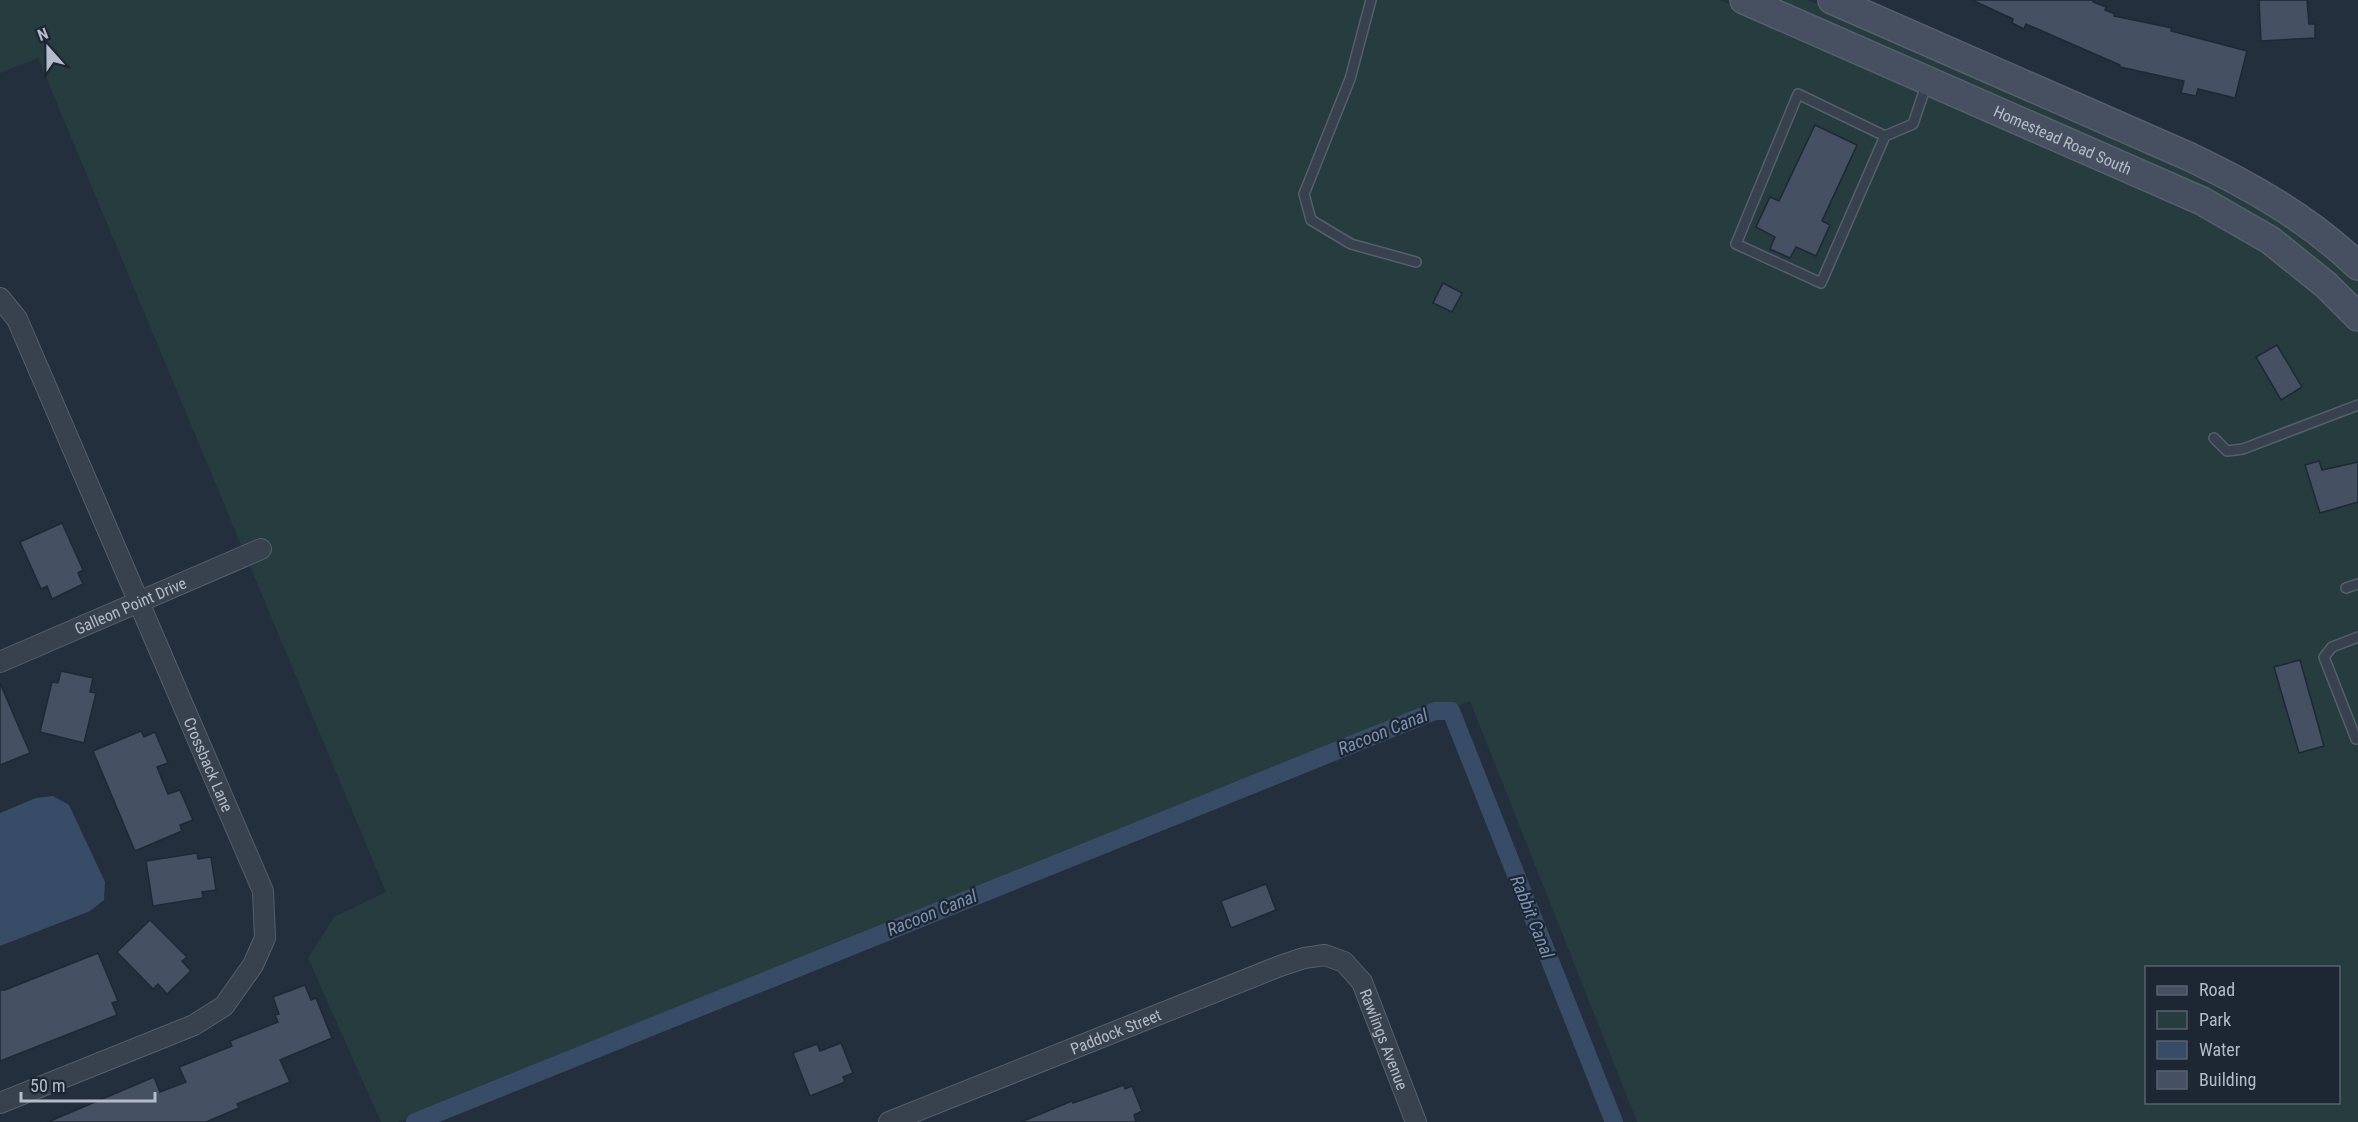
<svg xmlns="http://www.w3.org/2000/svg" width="2358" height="1122" font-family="'Roboto Condensed',sans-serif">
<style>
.green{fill:#263c3f;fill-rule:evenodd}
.water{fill:#394c67}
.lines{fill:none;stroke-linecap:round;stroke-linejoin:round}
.canal{stroke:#394c67;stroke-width:18}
.building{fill:#455162;stroke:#1f2835;stroke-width:1.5}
.service-casing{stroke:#565f6c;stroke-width:12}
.minor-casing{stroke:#565f6c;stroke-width:22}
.secondary-casing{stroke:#565f6c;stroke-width:30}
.service{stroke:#38414e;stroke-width:9}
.minor{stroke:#38414e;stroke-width:20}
.secondary{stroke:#465061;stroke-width:27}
.labels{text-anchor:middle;stroke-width:4.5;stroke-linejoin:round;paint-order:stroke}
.street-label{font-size:16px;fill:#b4bcc9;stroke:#1d2633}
.water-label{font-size:18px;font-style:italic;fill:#7c92b1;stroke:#1d2633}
</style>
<rect width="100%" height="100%" fill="#242f3e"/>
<g class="green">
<path d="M0 0H1720L2198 210 2266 249 2320 292 2358 330V1122H1637L1470 701 398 1122H381L308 958 334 917 386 892 38 58 0 73ZM2146 968H2338V1102H2146Z"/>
<path d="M1769 0H1808L2187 166 2244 194 2349 271 2358 279V303L2332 277Z"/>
</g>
<path class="water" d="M53 796 69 805 105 882 104 900 90 911 0 946V813L36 798Z"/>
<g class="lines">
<path class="canal" d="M415 1122 1435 711H1451L1614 1122"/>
</g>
<g class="building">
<path d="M1972 0H2093V2L2106 7 2105 10 2115 14 2114 16 2172 28 2171 31 2247 51 2235 98 2198 89 2196 96 2181 93 2184 81 2120 67V65L2026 24 2024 29 2012 23 2013 19Z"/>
<path d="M2259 0H2307L2309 24H2315V38L2261 41Z"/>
<path d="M1815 125 1857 145 1822 221 1830 225 1816 256 1796 247 1790 258 1770 249 1775 237 1756 227 1770 197 1779 201Z"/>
<path d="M1443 283 1462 293 1452 312 1433 303Z"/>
<path d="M2277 345 2302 387 2281 400 2256 357Z"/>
<path d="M2319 461 2322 470 2358 462V502L2320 513 2305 465Z"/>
<path d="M62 523 83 570 78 573 83 584 52 599 47 586 41 589 20 542Z"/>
<path d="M2300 660 2324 746 2299 753 2274 667Z"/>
<path d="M61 671 93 678 90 692 96 693 84 743 40 732 52 682 58 683Z"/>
<path d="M0 683 30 753 0 765Z"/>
<path d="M141 731 144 737 155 732 168 763 157 767 168 794 180 790 193 820 180 825 182 831 135 851 93 751Z"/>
<path d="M197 853 198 859 211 857 216 890 202 892 203 898 153 906 146 861Z"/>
<path d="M1266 884 1276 910 1231 928 1221 901Z"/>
<path d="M150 920 187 957 182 961 191 971 167 994 158 984 153 989 117 952Z"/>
<path d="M98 953 118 1001 112 1003 117 1015 0 1061V990H5Z"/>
<path d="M305 985 311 1000 316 998 332 1038 280 1060 290 1082 237 1104 239 1108 206 1122H48L154 1077 160 1092 186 1082 179 1067 232 1046 230 1041 278 1022 275 1015 279 1014 273 997Z"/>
<path d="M841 1043 853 1073 843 1077 845 1082 810 1096 793 1053 817 1044 820 1051Z"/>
<path d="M1124 1085 1125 1089 1132 1086 1142 1111 1134 1115 1136 1122H1021L1072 1101 1073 1103Z"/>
</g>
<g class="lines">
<g class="service-casing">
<g id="service">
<path d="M1371 0 1350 79 1304 194 1311 220 1351 244 1416 262"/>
<path d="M1885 136 1798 94 1736 244 1821 283 1885 136 1913 124 1927 83"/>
<path d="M2214 438 2227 451 2243 449 2358 405"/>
<path d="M2346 588 2358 584"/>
<path d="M2356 739 2324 657 2332 647 2358 637"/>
</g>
</g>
<g class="minor-casing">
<g id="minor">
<path id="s1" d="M0 298 17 319 263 891 265 938 253 965 224 1006 194 1025 0 1103"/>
<path id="s2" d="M0 662 261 549"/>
<path id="s3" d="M889 1122 1280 966 1304 958 1325 955 1344 962 1362 982 1416 1122"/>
</g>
</g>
<g class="secondary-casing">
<g id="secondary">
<path id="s4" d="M1744 0 2202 201 2270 240 2326 285 2358 317"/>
<path d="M1832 0 2190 157C2251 186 2309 219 2358 266"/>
</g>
</g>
<use href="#service" class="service"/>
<use href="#minor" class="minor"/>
<use href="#secondary" class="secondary"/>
</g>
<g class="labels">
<g class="street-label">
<text dy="6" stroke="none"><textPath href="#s4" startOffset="348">Homestead Road South</textPath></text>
<text dy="6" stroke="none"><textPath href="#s2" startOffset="142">Galleon Point Drive</textPath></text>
<text dy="6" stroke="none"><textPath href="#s1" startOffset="512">Crossback Lane</textPath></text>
<text dy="6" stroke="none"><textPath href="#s3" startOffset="244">Paddock Street</textPath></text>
<text dy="6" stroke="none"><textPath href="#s3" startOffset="576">Rawlings Avenue</textPath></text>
</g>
<g class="water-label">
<text transform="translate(1383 732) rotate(-22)" y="6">Racoon Canal</text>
<text transform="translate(932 913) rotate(-22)" y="6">Racoon Canal</text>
<text transform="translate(1532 917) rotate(68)" y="6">Rabbit Canal</text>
</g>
</g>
<rect x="2145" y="966" width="195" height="138" fill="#1d2633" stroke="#59626f" stroke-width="1.5"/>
<rect x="2157" y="986" width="30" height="9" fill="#465061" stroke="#59626f" stroke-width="1.5"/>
<text x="2199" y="996" font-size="18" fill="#b4bcc9">Road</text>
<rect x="2157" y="1011" width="30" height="18" fill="#263c3f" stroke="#59626f" stroke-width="1.5"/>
<text x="2199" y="1026" font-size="18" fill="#b4bcc9">Park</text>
<rect x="2157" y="1041" width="30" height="18" fill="#394c67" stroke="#59626f" stroke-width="1.5"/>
<text x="2199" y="1056" font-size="18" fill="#b4bcc9">Water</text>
<rect x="2157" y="1071" width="30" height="18" fill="#455162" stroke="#59626f" stroke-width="1.5"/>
<text x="2199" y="1086" font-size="18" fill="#b4bcc9">Building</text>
<g transform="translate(48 48) rotate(339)" stroke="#1d2633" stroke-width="4.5" paint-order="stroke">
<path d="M0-4.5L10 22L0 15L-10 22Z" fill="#b4bcc9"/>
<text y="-9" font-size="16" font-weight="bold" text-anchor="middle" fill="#b4bcc9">N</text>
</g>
<path d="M21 1092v9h134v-9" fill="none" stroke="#b4bcc9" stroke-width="3"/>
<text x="30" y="1092" font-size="18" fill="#b4bcc9" stroke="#1d2633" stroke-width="4.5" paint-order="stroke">50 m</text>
</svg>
